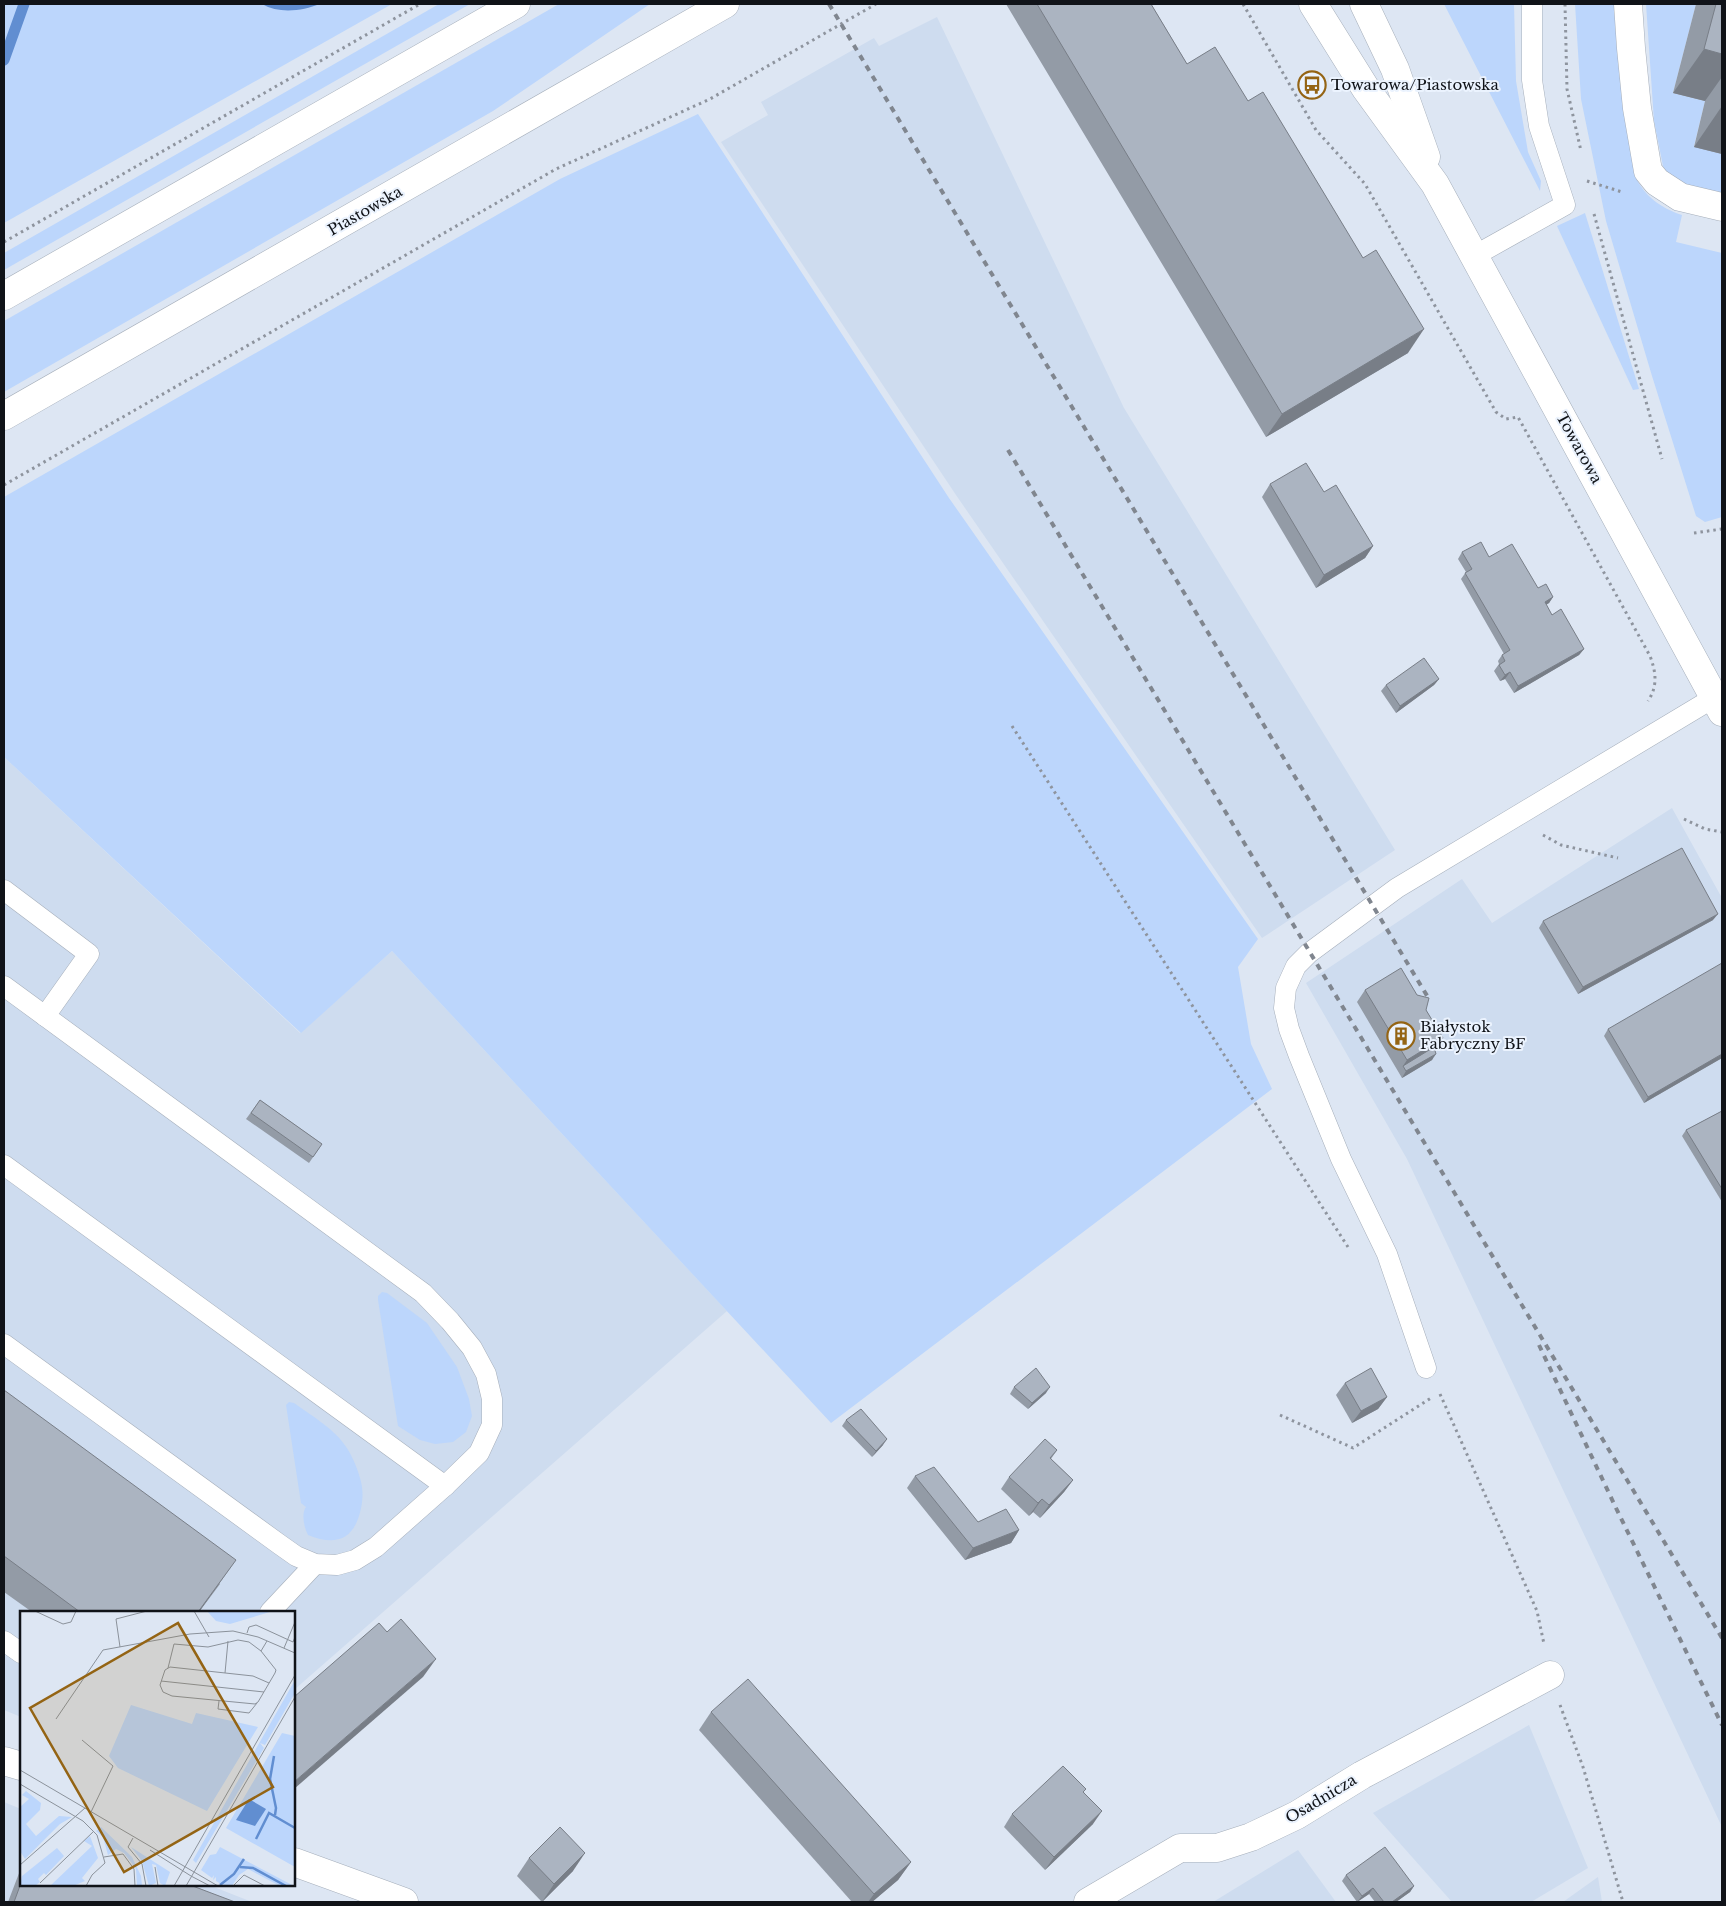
<svg xmlns="http://www.w3.org/2000/svg" width="1726" height="1906" font-family="'Libre Baskerville',serif">
<style>
.built{fill:#cedcef}
.green{fill:#bcd6fc}
.water{fill:#618ed1}
.lines{fill:none;stroke-linecap:round;stroke-linejoin:round}
.stream{stroke:#618ed1;stroke-width:11}
.service-casing{stroke:#a6afbb;stroke-width:21}
.minor-casing{stroke:#a6afbb;stroke-width:29}
.secondary-casing{stroke:#a6afbb;stroke-width:29}
.path{stroke:#8e949e;stroke-width:3;stroke-dasharray:2.5 4;stroke-linecap:butt}
.service{stroke:#fff;stroke-width:20}
.minor{stroke:#fff;stroke-width:28}
.secondary{stroke:#fff;stroke-width:28}
.rail{stroke:#80868f;stroke-width:4;stroke-dasharray:6 6;stroke-linecap:butt}
.wall{fill:#939ba6}
.shaded-wall{fill:#787e87}
.building{fill:#abb4c1;stroke:#787e87}
.labels{text-anchor:middle;stroke-width:4;stroke-linejoin:round;paint-order:stroke}
.poi-label{font-size:15px;fill:#101318;stroke:#ebf3fe;text-anchor:start}
.street-label{font-size:15px;fill:#101318;stroke:#ebf3fe}
.inset-river{fill:none;stroke:#618ed1;stroke-width:2.5}
.inset-road{fill:none;stroke:#8b929b;stroke-width:1}
.view{fill:#946414;fill-opacity:0.15;stroke:#946414;stroke-width:2.5}
.inset-edge{fill:none;stroke:#101318;stroke-width:2.5}
</style>
<rect width="100%" height="100%" fill="#dde6f3"/>
<g class="built">
<path d="M937 17 1124 408 1395 850 1262 938 956 495 721 142 768 115 761 102 874 38 879 46Z"/>
<path d="M4 757 300 1033 392 951 727 1311 294 1690V1612H21V1717L4 1710Z"/>
<path d="M1672 808 1722 898V1827L1407 1159 1306 983 1462 879 1492 923Z"/>
<path d="M1529 1725 1588 1868 1531 1902H1452L1373 1813Z"/>
<path d="M4 1802 21 1809V1885H209L252 1902H4Z"/>
<path d="M1298 1850 1336 1902H1213Z"/>
<path d="M1598 1877 1602 1902H1563Z"/>
</g>
<g class="green">
<path d="M4 4H392L4 223Z"/>
<path d="M439 4H470L4 270V253Z"/>
<path d="M559 4H650L493 111 4 392V321Z"/>
<path d="M1444 4H1514L1516 81 1528 152 1541 181 1540 191Z"/>
<path d="M1575 4H1616L1619 71 1635 176C1645 197 1661 208 1682 215L1676 242 1722 253V517L1705 522 1696 516 1652 376 1606 221 1581 99Z"/>
<path d="M1646 4H1696L1673 93 1705 101 1694 146 1722 154V194L1685 186 1667 173 1663 166 1654 121Z"/>
<path d="M698 114 949 498 1258 939 1238 967 1251 1044 1272 1089 831 1423 392 951 301 1033 4 757V497L560 179Z"/>
<path d="M1585 213 1639 389 1633 390 1557 226Z"/>
<path d="M382 1292 387 1293 427 1323 457 1367 469 1399 472 1416 466 1432 453 1442 435 1444 420 1440 398 1426 378 1300V1296Z"/>
<path d="M289 1402 294 1403C309 1414 333 1428 344 1444 351 1453 357 1467 360 1478 364 1491 363 1503 359 1516 351 1542 332 1545 308 1535 304 1527 301 1514 306 1507L301 1503 286 1405Z"/>
</g>
<path class="water" d="M262 4H320C302 11 279 14 262 4Z"/>
<g class="lines">
<path class="stream" d="M4 60 24 4"/>
<g class="service-casing">
<g id="service">
<path d="M1474 256 1565 205 1539 126 1532 80V4"/>
<path d="M4 890 89 954 45 1016"/>
<path d="M4 986 423 1293 450 1321 472 1348 486 1374 492 1399V1425L479 1453 445 1486 376 1547 355 1560 337 1565 315 1564 296 1556 279 1544 4 1344"/>
<path d="M4 1165 445 1486"/>
<path d="M1426 1368 1387 1254 1341 1159 1299 1056 1289 1029 1284 1008 1286 988 1296 966 1309 953 1397 888 1715 697"/>
<path d="M270 1612 315 1564"/>
<path d="M4 1641 21 1653"/>
</g>
</g>
<g class="minor-casing">
<g id="minor">
<path d="M1628 4 1631 48 1637 108 1648 171 1657 182 1680 197 1722 207"/>
<path d="M4 1761 21 1766"/>
<path d="M294 1862 404 1902"/>
<path d="M1088 1902 1180 1848H1217L1251 1837 1297 1815 1362 1775 1550 1675"/>
</g>
</g>
<g class="secondary-casing">
<g id="secondary">
<path d="M1313 4 1366 89 1435 184 1722 712"/>
<path d="M1364 4 1395 69 1426 157"/>
<path d="M4 296 516 4"/>
<path d="M4 416 725 4"/>
</g>
</g>
<g class="path">
<path d="M1243 4 1316 130 1365 184 1496 412 1506 419 1518 417 1650 656C1656 672 1658 686 1648 701"/>
<path d="M1565 4 1567 89 1581 151"/>
<path d="M1587 181 1622 192"/>
<path d="M1594 214 1662 459"/>
<path d="M4 242 420 4"/>
<path d="M4 485 556 169 710 99 876 4"/>
<path d="M1694 533 1722 529"/>
<path d="M1012 726 1348 1247"/>
<path d="M1684 819 1705 829 1722 832"/>
<path d="M1543 835 1561 845 1618 858"/>
<path d="M1440 1394 1537 1611 1544 1644"/>
<path d="M1280 1415 1353 1448 1431 1398"/>
<path d="M1560 1705 1583 1767 1623 1902"/>
</g>
<use href="#service" class="service"/>
<use href="#minor" class="minor"/>
<use href="#secondary" class="secondary"/>
<g class="rail">
<path d="M829 4 1429 999"/>
<path d="M1008 450 1722 1638"/>
<path d="M1539 1345 1616 1508 1722 1725"/>
</g>
</g>
<g class="wall">
<path d="M1006 4H1151L1187 64 1248 101 1408 353 1266 437Z"/>
<path d="M1696 4H1722V154L1694 147 1705 101 1673 93Z"/>
<path d="M1270 484 1324 492 1373 546 1365 558 1316 588 1262 497Z"/>
<path d="M1462 552 1489 557 1538 588 1553 597 1549 603 1546 605 1552 615 1584 649 1579 655 1514 693 1505 679 1500 681 1494 671 1499 664 1498 661 1502 655 1504 654 1461 579 1466 572 1458 559Z"/>
<path d="M1439 679 1434 685 1396 713 1381 691 1386 685Z"/>
<path d="M1713 920 1578 994 1539 928 1543 921Z"/>
<path d="M1365 990 1426 1010 1443 1038 1435 1049 1432 1060 1402 1078 1357 1002Z"/>
<path d="M1608 1029 1722 1058 1644 1103 1604 1036Z"/>
<path d="M260 1100 322 1144 309 1163 246 1119Z"/>
<path d="M1722 1111V1202L1682 1136 1686 1130Z"/>
<path d="M1345 1383 1387 1397 1378 1409 1352 1423 1336 1395Z"/>
<path d="M1014 1387 1046 1393 1028 1409 1010 1394Z"/>
<path d="M4 1390 220 1584 199 1612H32L4 1592Z"/>
<path d="M846 1420 883 1445 872 1457 842 1426Z"/>
<path d="M1057 1450 1051 1459 1073 1480 1064 1492 1040 1518 1033 1512 1029 1516 1001 1489 1009 1477Z"/>
<path d="M915 1476 978 1522 1019 1530 1011 1543 965 1560 907 1488Z"/>
<path d="M711 1712 911 1862 898 1880 872 1902H852L699 1730Z"/>
<path d="M1084 1792 1093 1824 1045 1870 1004 1827 1012 1814Z"/>
<path d="M529 1858 573 1871 542 1902 517 1876Z"/>
<path d="M21 1868V1885L235 1902H8Z"/>
<path d="M1346 1875 1414 1886 1410 1892 1396 1902H1375L1369 1894 1357 1902 1342 1881Z"/>
</g>
<g class="shaded-wall">
<path d="M1704 49 1722 54V77L1705 101 1673 93Z"/>
<path d="M1722 106V154L1694 147Z"/>
<path d="M1424 329 1408 353 1266 437 1282 414Z"/>
<path d="M1373 546 1365 558 1316 588 1324 575Z"/>
<path d="M1553 597 1549 603 1540 608 1545 602Z"/>
<path d="M1584 649 1579 655 1514 693 1518 686Z"/>
<path d="M1510 672 1505 679 1500 681 1505 675Z"/>
<path d="M1439 679 1434 685 1396 713 1400 706Z"/>
<path d="M1718 914 1713 920 1578 994 1583 987Z"/>
<path d="M1443 1038 1434 1050 1403 1066 1407 1060Z"/>
<path d="M1436 1054 1432 1060 1402 1078 1406 1071Z"/>
<path d="M1722 1054V1058L1644 1103 1648 1097Z"/>
<path d="M1050 1387 1046 1393 1028 1409 1032 1403Z"/>
<path d="M1387 1397 1378 1409 1352 1423 1361 1411Z"/>
<path d="M887 1439 883 1445 872 1457 876 1451Z"/>
<path d="M1073 1480 1064 1492 1040 1518 1049 1505Z"/>
<path d="M1042 1499 1033 1512 1029 1516 1038 1503Z"/>
<path d="M1019 1530 1011 1543 965 1560 973 1548Z"/>
<path d="M236 1560 199 1612H198Z"/>
<path d="M436 1659 423 1677 294 1789V1782Z"/>
<path d="M1102 1811 1093 1824 1045 1870 1054 1857Z"/>
<path d="M585 1853 573 1871 542 1902 554 1884Z"/>
<path d="M911 1862 898 1880 872 1902H868L874 1894Z"/>
<path d="M1414 1886 1410 1892 1396 1902H1392Z"/>
<path d="M1373 1888 1369 1894 1357 1902 1362 1896Z"/>
</g>
<g class="building">
<path d="M1037 4H1151L1187 64 1215 47 1248 101 1263 92 1363 258 1376 250 1424 329 1282 414Z"/>
<path d="M1716 4H1722V54L1704 49Z"/>
<path d="M1306 463 1324 492 1336 485 1373 546 1324 575 1270 484Z"/>
<path d="M1481 542 1489 557 1512 544 1538 588 1546 584 1553 597 1545 602 1552 615 1561 609 1584 649 1518 686 1510 672 1505 675 1499 665 1505 661 1502 655 1510 650 1465 573 1472 569 1462 552Z"/>
<path d="M1424 658 1439 679 1400 706 1386 685Z"/>
<path d="M1682 848 1718 914 1583 987 1543 921Z"/>
<path d="M1722 963V1054L1648 1097 1608 1029Z"/>
<path d="M1401 968 1417 995 1429 998 1426 1010 1443 1038 1407 1060 1365 990Z"/>
<path d="M1434 1047 1436 1054 1406 1071 1403 1066Z"/>
<path d="M260 1100 322 1144 313 1157 251 1113Z"/>
<path d="M1722 1111V1189L1686 1130Z"/>
<path d="M1036 1368 1050 1387 1032 1403 1014 1387Z"/>
<path d="M1371 1368 1387 1397 1361 1411 1345 1383Z"/>
<path d="M4 1390 236 1560 198 1612H80L4 1556Z"/>
<path d="M861 1409 887 1439 876 1451 846 1420Z"/>
<path d="M1045 1439 1057 1450 1050 1458 1073 1480 1049 1505 1042 1499 1038 1503 1009 1477Z"/>
<path d="M934 1467 978 1522 1006 1509 1019 1530 973 1548 915 1476Z"/>
<path d="M401 1619 436 1659 294 1782V1697L379 1623 387 1632Z"/>
<path d="M748 1679 911 1862 874 1894 711 1712Z"/>
<path d="M1063 1766 1086 1789 1083 1792 1102 1811 1054 1857 1012 1814Z"/>
<path d="M560 1827 585 1853 554 1884 529 1858Z"/>
<path d="M1385 1847 1414 1886 1392 1902H1384L1373 1888 1362 1896 1346 1875Z"/>
<path d="M21 1883V1885H190L235 1902H14Z"/>
</g>
<defs>
<g id="bus-ring" transform="scale(1.4375)"><circle r="9.5" fill="#ebf3fe" stroke="#946414" stroke-width="1.5"/><path d="M-5-6H5V4H4V6H2V4H-2V6H-4V4H-5ZM-3.5-4V0h7V-4ZM-3.5 1.2v1.5H-2V1.2ZM2 1.2v1.5H3.5V1.2Z" fill="#946414"/></g>
<g id="building-ring" transform="scale(1.4375)"><circle r="9.5" fill="#ebf3fe" stroke="#946414" stroke-width="1.5"/><path d="M-4-6H4V6H1V3H-1V6H-4ZM-2.5-4.3h1.7v1.8h-1.7ZM.8-4.3h1.7v1.8H.8ZM-2.5-1h1.7V.8h-1.7ZM.8-1h1.7V.8H.8Z" fill="#946414"/></g>
</defs>
<g fill-rule="evenodd">
<use href="#bus-ring" x="1312" y="85"/>
<use href="#building-ring" x="1401" y="1036"/>
</g>
<g class="labels">
<g class="poi-label">
<text x="1331" y="90">Towarowa/Piastowska</text>
<text x="1420" y="1032">Białystok<tspan x="1420" dy="17">Fabryczny BF</tspan></text>
</g>
<g class="street-label">
<text transform="translate(365 211) rotate(-30)" y="5">Piastowska</text>
<text transform="translate(1579 448) rotate(61)" y="5">Towarowa</text>
<text transform="translate(1321 1799) rotate(-31)" y="5">Osadnicza</text>
</g>
</g>
<g transform="translate(20 1611)">
<rect width="275" height="275" fill="#dde6f3"/>
<path d="M187 0H253L210 13 196 10ZM275 69V82L245 134 240 132 244 137 176 252 173 249ZM111 94 172 113 176 102 238 116 187 200 98 157 89 145ZM262 122 275 125V256L206 217ZM6 180 21 192 20 199 6 213 16 225 39 205 52 206 40 213 5 248 0 240V196L9 188 2 184ZM81 216 112 246 121 265 122 275H117L116 258 104 242 96 238 88 244 83 226 76 220ZM70 225 78 247 62 267 65 270 53 275H30L72 235 64 230ZM111 236 150 261 145 275 140 272 136 254 132 253 136 272 129 275 122 250ZM200 236 274 275H260L228 258 219 264 212 275H204L196 270V266L193 269 194 264 192 267 181 259 190 244 196 243ZM37 237 44 245 26 264 24 262 18 268 20 271 15 275H0L2 265Z" fill="#bcd6fc"/>
<path d="M229 188 246 198 235 215 216 209Z" fill="#618ed1"/>
<path class="inset-river" d="M254 145 250 168 256 197 255 204M236 228 249 202 275 217M220 256 233 257 266 275M200 274 214 263 224 248"/>
<path class="inset-road" d="M15 0 43 13 51 11 56 0M174 0 189 26M227 22 229 16 236 14 273 31 275 26M247 30 241 40 256 59 255 62 238 91 235 93 152 85 143 81 140 74 145 59 150 56 233 65 249 72M100 36 96 8 127 0M264 37 275 11M148 57 154 33 188 36 218 29 229 31 241 40M205 62 208 30M141 70 244 81M199 90 198 98 229 102 237 92M36 108 83 39 170 23 213 20 238 26 275 42M62 129 93 155 71 201M0 159 174 261M0 173 63 210 77 224 85 252 72 264 66 275M113 227 108 236 122 253 126 275M130 239 171 265M84 246 103 243 114 258 115 275M0 254 65 197M135 256 138 275M174 261 198 275M171 265 190 275M20 272 74 220M154 275 275 64M166 275 275 86M213 275 224 264 245 275"/>
<path class="view" d="M158 12 253 176 104 261 10 97Z"/>
<rect width="275" height="275" class="inset-edge"/>
</g>
<rect width="1726" height="1906" fill="none" stroke="#101318" stroke-width="10"/>
</svg>
